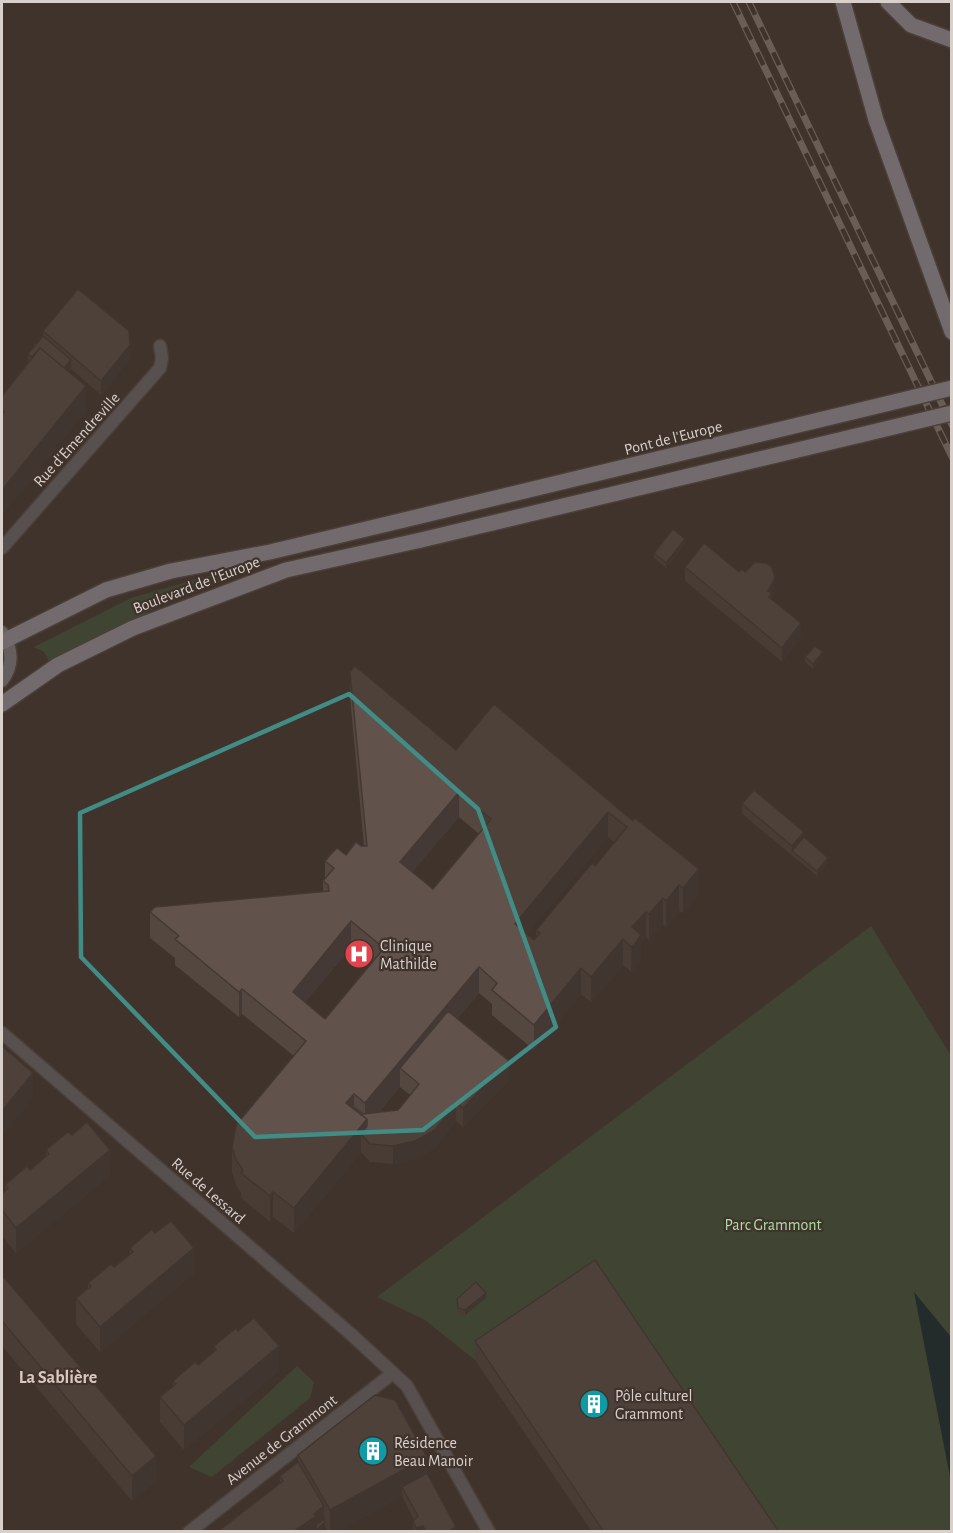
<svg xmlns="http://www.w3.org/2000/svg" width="953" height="1533" font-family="'Alegreya Sans',sans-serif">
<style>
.green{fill:#3e5c3b}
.water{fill:#01252a}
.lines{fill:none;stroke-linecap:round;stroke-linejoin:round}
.street-casing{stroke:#5c4f49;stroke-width:15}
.secondary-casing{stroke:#5c4f49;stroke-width:15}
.primary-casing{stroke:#5c4f49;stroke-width:18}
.street{stroke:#737379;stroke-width:12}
.secondary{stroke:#95949f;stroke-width:12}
.primary{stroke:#afaebc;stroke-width:15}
.rail-casing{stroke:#9b908b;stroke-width:7}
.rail{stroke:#40332c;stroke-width:4.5;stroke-dasharray:14;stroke-linecap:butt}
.primary-bridge-casing{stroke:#5c4f49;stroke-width:18;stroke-linecap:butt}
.primary-bridge{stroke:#afaebc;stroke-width:15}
.wall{fill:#534740;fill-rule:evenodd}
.shaded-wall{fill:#443934}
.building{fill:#61524b;stroke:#443934;stroke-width:1.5;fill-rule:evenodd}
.marked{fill:none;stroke:#428c86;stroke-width:4.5;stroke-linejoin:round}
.labels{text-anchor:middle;stroke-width:4.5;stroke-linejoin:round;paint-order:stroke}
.street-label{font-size:16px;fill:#d9d0cc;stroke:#40332c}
.poi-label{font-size:16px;fill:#d9d0cc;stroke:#40332c;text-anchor:start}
.park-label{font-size:16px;fill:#a9dea3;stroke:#40332c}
.neighbourhood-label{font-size:18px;font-weight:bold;fill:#d9c8c0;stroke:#40332c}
</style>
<rect width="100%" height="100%" fill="#40332c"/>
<g class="green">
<path d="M232 569 235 576 153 609 50 663 44 652 34 647 131 598Z"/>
<path d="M871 926 951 1056V1531H769L595 1279 475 1360 425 1320 377 1297Z"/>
<path d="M297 1366 314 1382 310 1398 212 1477 189 1467Z"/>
</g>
<path class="water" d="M914 1292 951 1337V1482Z"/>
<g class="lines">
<g class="street-casing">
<g id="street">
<path d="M2 548 160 368 162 358 160 346"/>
<path d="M2 1033 352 1335 407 1386 489 1532"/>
<path d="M189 1532 393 1373"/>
</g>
</g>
<g class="secondary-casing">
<path id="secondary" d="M2 632C13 649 14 665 2 681"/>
</g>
<g class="primary-casing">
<g id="primary">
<path d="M843 2 876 120 952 332"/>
<path d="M888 2 911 25 952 40"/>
<path d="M2 642 106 590 171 571 270 552 404 520"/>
<path d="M2 704 58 665 133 628 286 570 421 540"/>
</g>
</g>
<use href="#street" class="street"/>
<use href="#secondary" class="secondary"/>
<use href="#primary" class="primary"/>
<g class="rail-casing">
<g id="rail">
<path d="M733 2 952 457"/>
<path d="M749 2 952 425"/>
</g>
</g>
<use href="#rail" class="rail"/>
<g class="primary-bridge-casing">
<g id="primary-bridge">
<path d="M404 520 952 388"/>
<path d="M421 540 952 413"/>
</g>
</g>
<use href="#primary-bridge" class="primary-bridge"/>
</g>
<g class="wall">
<path d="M43 331 130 359 101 395 71 369 69 372 86 411 2 515V396L28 362V354L43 336Z"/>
<path d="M685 544 666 568 654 558V553Z"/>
<path d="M685 567 745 572 775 592 772 598V600L801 637 782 662 685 581Z"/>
<path d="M805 657H823L813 669 805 662Z"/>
<path d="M350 672 456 750 633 821 699 894 683 913 679 911 666 927 663 924 649 940 646 937 641 942V960L635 969 631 972 623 965 591 1002 581 994 534 1050 492 1015V1004L479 993 457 1019 509 1080 463 1127 456 1121 435 1148 415 1159 393 1164 370 1162 361 1152 294 1233 273 1217 270 1222 241 1198V1193L236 1185 232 1172V1147L294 1056 242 1014 239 1017 175 965V958L150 938V912L323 892V881L325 879V861L346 855 361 846H364L350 697ZM459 817 479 834 433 889 412 872ZM608 837 615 843 595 866 536 930V937L534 940 527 934ZM351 947 371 963 325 1019 305 1002ZM400 1087 410 1095 398 1110 379 1112Z"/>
<path d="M742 804 804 837 828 863 817 876 742 814Z"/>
<path d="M46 1150 110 1175 16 1253 2 1236V1194L5 1191V1185L30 1170 46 1156Z"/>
<path d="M130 1248 194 1273 100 1352 76 1324V1298L88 1288V1283L114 1267 130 1254Z"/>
<path d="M2 1275 156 1481 132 1501 2 1346Z"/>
<path d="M486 1298 465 1315 458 1313 457 1299Z"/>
<path d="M238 1331 279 1371 184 1450 160 1422V1397L173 1386V1381L198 1365 214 1352V1346Z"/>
<path d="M475 1341 779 1532H592L475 1360Z"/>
<path d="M298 1455 427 1473 456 1532H413V1521L414 1520 402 1496 337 1532H328L325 1527 320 1532H217L280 1484V1476L298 1462Z"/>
</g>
<g class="shaded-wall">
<path d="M130 345V359L101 395V381Z"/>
<path d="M71 360V369L56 387V377Z"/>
<path d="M86 386V411L2 515V490Z"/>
<path d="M685 539V544L666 568V563Z"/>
<path d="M775 578V592L772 598V607L769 612 768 591Z"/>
<path d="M801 623V637L782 662V648Z"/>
<path d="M823 652V657L813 669V664Z"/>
<path d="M459 792V817L400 887V862Z"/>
<path d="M608 812V837L515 949V924Z"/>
<path d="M804 832V842L792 851V846Z"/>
<path d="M828 858V863L817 876V871Z"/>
<path d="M699 869V894L683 913V888Z"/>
<path d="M679 885V911L666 927V901Z"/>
<path d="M663 898V924L649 940V914Z"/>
<path d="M646 912V937L641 942V960L635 969 631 972 632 927Z"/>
<path d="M351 921V947L293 1017V992Z"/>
<path d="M623 939V965L591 1002V977Z"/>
<path d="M479 967V993L409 1076 400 1068V1087L361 1134V1152L294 1233V1208L365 1122V1103Z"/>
<path d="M581 968V994L534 1050V1025Z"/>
<path d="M242 989V1014L239 1017V992Z"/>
<path d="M509 1061V1080L463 1127V1108Z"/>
<path d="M33 1073V1098L2 1136V1111Z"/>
<path d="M354 1094V1116L346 1103Z"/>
<path d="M456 1103V1121L435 1148 415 1159 393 1164V1146Z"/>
<path d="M110 1150V1175L16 1253V1228Z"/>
<path d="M273 1192V1217L270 1222V1196Z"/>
<path d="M194 1248V1273L100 1352V1327Z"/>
<path d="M486 1293V1298L465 1315V1310Z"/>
<path d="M279 1346V1371L184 1450V1425Z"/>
<path d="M156 1456V1481L132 1501V1476Z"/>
<path d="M427 1457V1483L402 1487V1496L337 1532H330V1510Z"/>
<path d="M324 1506V1524L325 1522V1527L320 1532H316V1530V1532H293Z"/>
<path d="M423 1526V1532H416V1528Z"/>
<path d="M456 1527V1532H447Z"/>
</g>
<g class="building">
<path d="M78 289 129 331 130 345 101 381 43 331Z"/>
<path d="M43 336 71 360 64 368 40 348 32 357 28 354Z"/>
<path d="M40 348 86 386 2 490V415L4 412 2 410V396Z"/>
<path d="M673 529 685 539 666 563 654 553Z"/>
<path d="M704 543 739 572 741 569 745 572 755 562 766 563 772 567 775 578 768 591 772 593 769 597 801 623 782 648 685 567Z"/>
<path d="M815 646 823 652 813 664 805 657Z"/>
<path d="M355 666 456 750 494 704 633 821 635 818 699 869 683 888 679 885 666 901 663 898 649 914 646 912 632 927 641 935 635 944 631 947 623 939 591 977 581 968 534 1025 492 990 497 983 479 967 365 1103 354 1094 346 1103 367 1119 294 1208 273 1192 270 1196 241 1173 243 1170 236 1160 232 1147 236 1125 306 1041 242 989 239 992 175 939 179 936 150 912 155 907 329 891 328 885 323 881 334 868 325 861 331 854 337 848 346 855 356 842 361 846H367L350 672ZM459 792 491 819 433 889 400 862ZM608 812 627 827 595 866 592 863 536 930 540 933 534 940 515 924ZM351 921 384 948 325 1019 293 992Z"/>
<path d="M754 790 804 832 792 846 742 804Z"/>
<path d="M804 837 828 858 817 871 792 851Z"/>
<path d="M448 1011 509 1061 463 1108 456 1103 435 1130 415 1141 393 1146 370 1144 361 1134 367 1126V1119L350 1106 351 1105 363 1114 398 1110 419 1084 400 1068Z"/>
<path d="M2 1046 33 1073 2 1111Z"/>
<path d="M87 1122 110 1150 16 1228 2 1210V1194L8 1188 5 1185 27 1166 30 1170 49 1154 46 1150 68 1132 72 1135Z"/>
<path d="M171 1221 194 1248 100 1327 76 1298 91 1286 88 1283 111 1264 114 1267 133 1252 130 1248 152 1229 155 1233Z"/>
<path d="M595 1260 779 1532H604L475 1341Z"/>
<path d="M2 1275 156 1456 132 1476 2 1321Z"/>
<path d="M476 1282 486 1293 465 1310 458 1308 457 1299Z"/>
<path d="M254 1318 279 1346 184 1425 160 1397 176 1384 173 1381 195 1362 198 1365 216 1350 214 1346 236 1328 238 1331Z"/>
<path d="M375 1395 395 1400 427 1457 330 1510 298 1455Z"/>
<path d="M298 1462 324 1506 314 1514 316 1516 293 1532H217L283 1481 280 1476Z"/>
<path d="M427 1473 456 1527 447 1532H426L423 1526 416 1528 413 1521 418 1516 402 1487Z"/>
<path d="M324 1519 325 1522 316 1530V1525Z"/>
</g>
<path d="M0 0H953V1533H0ZM349 694 478 809 556 1027 423 1130 255 1137 81 957 80 813Z" fill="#40332c" fill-opacity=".55" fill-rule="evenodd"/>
<path class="marked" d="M349 694 478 809 556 1027 423 1130 255 1137 81 957 80 813Z"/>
<defs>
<g id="hospital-disc" transform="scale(1.5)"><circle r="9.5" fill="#e0444e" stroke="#40332c"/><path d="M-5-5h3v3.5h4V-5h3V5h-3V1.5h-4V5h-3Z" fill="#fff"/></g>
<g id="building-disc" transform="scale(1.5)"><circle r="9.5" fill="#0f9aa8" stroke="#40332c"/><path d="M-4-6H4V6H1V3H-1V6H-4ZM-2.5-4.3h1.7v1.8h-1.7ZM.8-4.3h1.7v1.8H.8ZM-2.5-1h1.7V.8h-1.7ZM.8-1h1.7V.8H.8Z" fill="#fff"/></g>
</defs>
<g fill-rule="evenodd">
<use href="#hospital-disc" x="359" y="954"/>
<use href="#building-disc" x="594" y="1404"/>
<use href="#building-disc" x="373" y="1451"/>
</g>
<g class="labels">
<g class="street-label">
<text transform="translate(673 437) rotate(-14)" y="6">Pont de l'Europe</text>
<text transform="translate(76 439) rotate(-48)" y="6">Rue d'Emendreville</text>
<text transform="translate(196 584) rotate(-21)" y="6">Boulevard de l'Europe</text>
<text transform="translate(209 1190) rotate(41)" y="6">Rue de Lessard</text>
<text transform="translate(281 1439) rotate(-38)" y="6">Avenue de Grammont</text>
</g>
<g class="poi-label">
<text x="380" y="951">Clinique<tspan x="380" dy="18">Mathilde</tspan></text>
<text x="615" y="1401">Pôle culturel<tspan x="615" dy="18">Grammont</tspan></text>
<text x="394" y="1448">Résidence<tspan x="394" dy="18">Beau Manoir</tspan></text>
</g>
<g class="park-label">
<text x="773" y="1230">Parc Grammont</text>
</g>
<g class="neighbourhood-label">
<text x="58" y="1383">La Sablière</text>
</g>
</g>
<rect width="953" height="1533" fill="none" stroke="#d9d0cc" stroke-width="6"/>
</svg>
